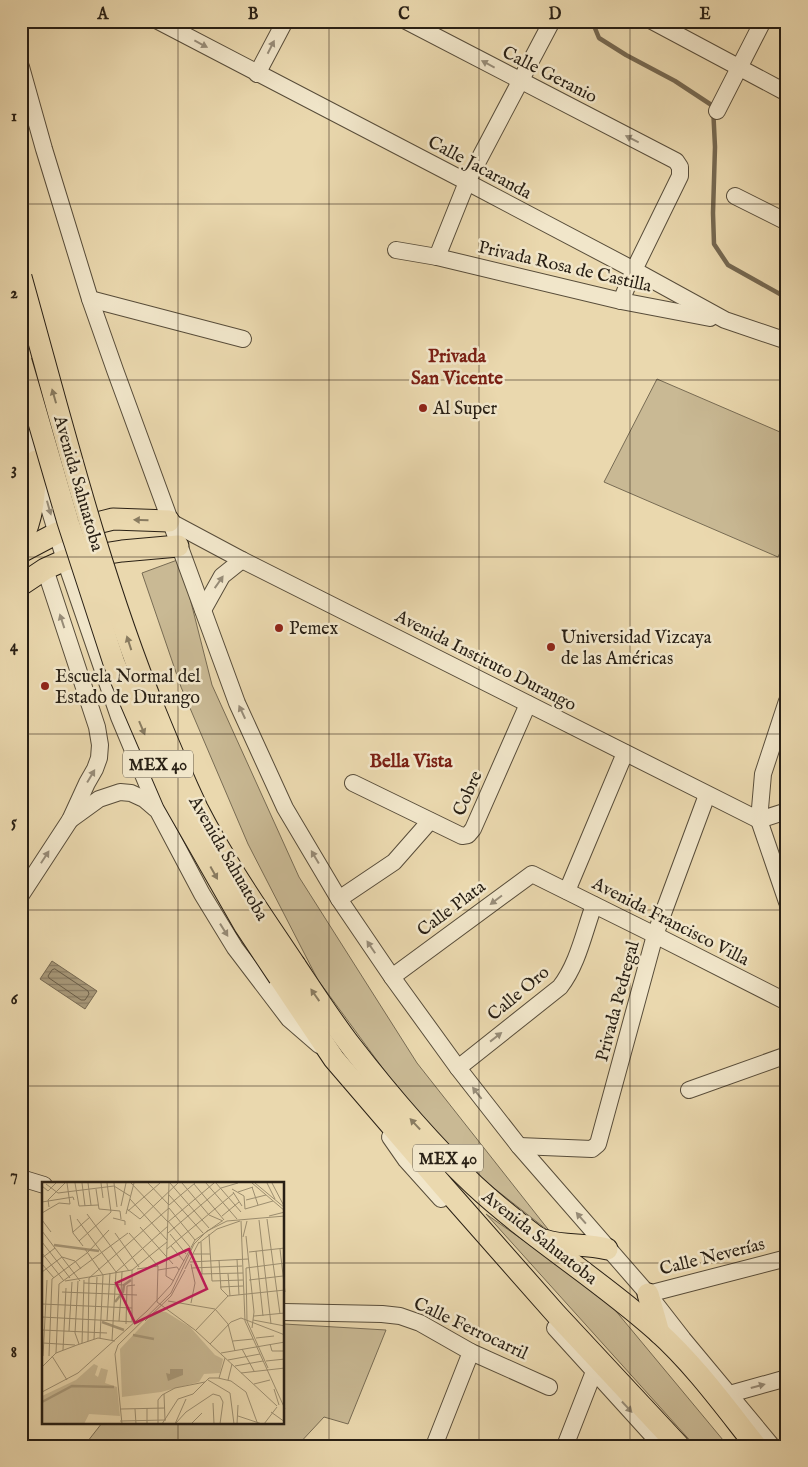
<svg xmlns="http://www.w3.org/2000/svg" width="808" height="1467" font-family="'IM FELL English',serif">
<style>
.green{fill:#c9b994;stroke:#786c54}
.water{fill:url(#water-rules);stroke:#756851}
.lines{fill:none;stroke-linecap:round;stroke-linejoin:round}
.shore{stroke:#685c47;stroke-width:1}
.stream{stroke:#756851;stroke-width:4.5}
.minor-casing{stroke:#584d3a;stroke-width:18}
.major-casing{stroke:#281f14;stroke-width:23}
.minor{stroke:#f1e6ca;stroke-width:16}
.major{stroke:#ead8ae;stroke-width:21}
.major-bridge-casing{stroke:#281f14;stroke-width:23;stroke-linecap:butt}
.major-bridge{stroke:#ead8ae;stroke-width:21}
.oneway{fill:#978c78}
.oneway2{fill:#897c61}
.grid{fill:none;stroke:#281f14;stroke-width:1;stroke-opacity:0.55}
.poi-dot{fill:#8f2418;stroke:#f1e6ca;stroke-width:2}
.labels{text-anchor:middle;stroke-width:5;stroke-linejoin:round;paint-order:stroke}
.shield{fill:#f1e6ca;stroke:#645b4b;stroke-width:1}
.shield-label{font-size:16px;font-weight:bold;fill:#281f14}
.street-label{font-size:18px;fill:#281f14;stroke:#f1e6ca}
.poi-label{font-size:18px;fill:#281f14;stroke:#f1e6ca;text-anchor:start}
.neighbourhood-label{font-size:19px;font-weight:bold;fill:#7a1f14;stroke:#f1e6ca}
.inset-river{fill:none;stroke:#a8997a;stroke-width:2.5}
.inset-road{fill:none;stroke:#9c8e70;stroke-width:1}
.view{fill:#c2185b;fill-opacity:0.15;stroke:#c2185b;stroke-width:2.5}
.inset-edge{fill:none;stroke:#281f14;stroke-width:2.5}
.neatline{fill:none;stroke:#281f14;stroke-width:2}
.grid-label{font-size:16px;text-anchor:middle;font-weight:bold;fill:#281f14}
</style>
<defs>
<pattern id="water-rules" width="6" height="5" patternUnits="userSpaceOnUse" patternTransform="scale(1.25)"><rect width="6" height="5" fill="#a8997a"/><path d="M0 2.5h6" fill="none" stroke="#897c63"/></pattern>
</defs>
<rect width="100%" height="100%" fill="#ead8ae"/>
<filter id="stains"><feTurbulence type="fractalNoise" baseFrequency=".004" numOctaves="4"/><feColorMatrix values="0 0 0 0 .2 0 0 0 0 .09 0 0 0 0 .02 0 0 0 .5 -.17"/></filter>
<radialGradient id="worn" r=".72"><stop offset=".6" stop-color="#630" stop-opacity="0"/><stop offset="1" stop-color="#630" stop-opacity=".3"/></radialGradient>
<g class="green">
<path d="M657 379 787 435V537L778 557 604 482Z"/>
<path d="M180 559 212 685 299 877 417 1063 551 1233 476 1174 409 1104 318 980 248 844 181 687 142 573Z"/>
<path d="M486 1214 605 1298 728 1446H695Z"/>
<path d="M284 1324 386 1330 348 1424 324 1417 297 1446H84L102 1423H284Z"/>
</g>
<path class="water" d="M52 961 97 991 85 1009 40 979Z"/>
<g class="lines">
<path class="shore" d="M55 969 88 991 89 994 85 1000H81L49 978 48 976 52 970Z"/>
<path class="stream" d="M592 21 599 38 626 55 675 81 713 106 715 147 713 213 714 244 728 265 787 298"/>
<g class="minor-casing">
<g id="minor">
<path d="M158 21 467 182 634 270 725 320 787 341"/>
<path d="M406 21 676 161 680 167V176L634 270 621 301"/>
<path d="M652 21 787 93"/>
<path d="M21 67 44 149 90 299 115 370 237 703 285 808 339 899 392 977 458 1068 519 1146 648 1294 683 1339 772 1446"/>
<path d="M257 74 285 21"/>
<path d="M717 111 763 21"/>
<path d="M735 196 787 222"/>
<path d="M396 250 437 257 621 301 710 318"/>
<path d="M437 257 467 182 552 21"/>
<path d="M90 299 243 339"/>
<path d="M21 416 65 560 119 717 157 808"/>
<path d="M169 521 242 560 759 820"/>
<path d="M203 610 222 576 242 560"/>
<path d="M787 701 763 774 759 820 787 902"/>
<path d="M353 783 462 836 468 835 473 829 528 704"/>
<path d="M70 820 99 799 120 792 131 793 144 799 158 811 202 894 235 948 289 1019 319 1045"/>
<path d="M759 820 787 811"/>
<path d="M567 891 625 753"/>
<path d="M21 895 70 820 87 783 95 769 99 758 100 745 97 727 45 569"/>
<path d="M339 899 394 862 430 821"/>
<path d="M392 977 532 874 655 935 787 1002"/>
<path d="M458 1068 560 987C578 964 584 932 594 905"/>
<path d="M689 1090 787 1055"/>
<path d="M390 1137 406 1160 441 1199"/>
<path d="M519 1146 592 1149 598 1144 655 935 707 795"/>
<path d="M21 1178 44 1185"/>
<path d="M648 1294 787 1258"/>
<path d="M284 1312 382 1314 400 1316 420 1323 471 1352 549 1387"/>
<path d="M555 1328 662 1446"/>
<path d="M719 1397 787 1378"/>
<path d="M434 1446 471 1352"/>
<path d="M565 1446 597 1364"/>
</g>
</g>
<g class="major-casing">
<g id="major">
<path d="M21 542C34 516 35 490 36 461"/>
<path d="M21 552 57 533 113 519 169 521"/>
<path d="M21 585 45 569 65 560 122 551 178 546"/>
<path d="M295 965C313 992 331 1020 351 1046 389 1095 429 1142 474 1185 531 1238 599 1279 657 1331 694 1364 725 1407 756 1446"/>
<path d="M279 977 334 1059 444 1187 556 1314 679 1446"/>
<path d="M544 1240C564 1247 586 1243 607 1249"/>
<path d="M648 1294 659 1333"/>
</g>
</g>
<use href="#minor" class="minor"/>
<use href="#major" class="major"/>
<g class="major-bridge-casing">
<g id="major-bridge">
<path d="M21 277C62 423 98 570 155 711 168 743 182 776 197 808 225 863 261 914 295 965"/>
<path d="M21 361 68 522 114 663 173 800 245 926 279 977"/>
</g>
</g>
<use href="#major-bridge" class="major-bridge"/>
</g>
<defs><path id="oneway-solid" d="M-6-.8H1V-3.2L6.5 0L1 3.2V.8H-6Z" transform="scale(1.25)"/></defs>
<g class="oneway">
<use href="#oneway-solid" transform="translate(201 44) rotate(28)"/>
<use href="#oneway-solid" transform="translate(271 47) rotate(-63)"/>
<use href="#oneway-solid" transform="translate(488 64) rotate(-152)"/>
<use href="#oneway-solid" transform="translate(632 139) rotate(-153)"/>
<use href="#oneway-solid" transform="translate(49 508) rotate(74)"/>
<use href="#oneway-solid" transform="translate(219 582) rotate(-55)"/>
<use href="#oneway-solid" transform="translate(62 621) rotate(-108)"/>
<use href="#oneway-solid" transform="translate(242 712) rotate(-115)"/>
<use href="#oneway-solid" transform="translate(91 776) rotate(-59)"/>
<use href="#oneway-solid" transform="translate(45 857) rotate(-57)"/>
<use href="#oneway-solid" transform="translate(315 857) rotate(-121)"/>
<use href="#oneway-solid" transform="translate(496 900) rotate(143)"/>
<use href="#oneway-solid" transform="translate(224 930) rotate(58)"/>
<use href="#oneway-solid" transform="translate(371 947) rotate(-124)"/>
<use href="#oneway-solid" transform="translate(496 1037) rotate(-38)"/>
<use href="#oneway-solid" transform="translate(477 1093) rotate(-128)"/>
<use href="#oneway-solid" transform="translate(581 1218) rotate(-131)"/>
<use href="#oneway-solid" transform="translate(758 1386) rotate(-15)"/>
<use href="#oneway-solid" transform="translate(627 1407) rotate(47)"/>
</g>
<g class="oneway2">
<use href="#oneway-solid" transform="translate(54 396) rotate(-106)"/>
<use href="#oneway-solid" transform="translate(141 520) rotate(-178)"/>
<use href="#oneway-solid" transform="translate(129 643) rotate(-108)"/>
<use href="#oneway-solid" transform="translate(142 728) rotate(67)"/>
<use href="#oneway-solid" transform="translate(214 873) rotate(61)"/>
<use href="#oneway-solid" transform="translate(315 995) rotate(-125)"/>
<use href="#oneway-solid" transform="translate(415 1124) rotate(-133)"/>
</g>
<path class="grid" d="M178 21V1183M329 21V1446M479 21V1446M630 21V1446M21 204H787M21 380H787M21 557H787M21 734H787M21 910H787M21 1086H787M21 1263H44M284 1263H787M178 1423V1446"/>
<g class="poi-dot">
<circle cx="423" cy="408" r="5"/>
<circle cx="279" cy="628" r="5"/>
<circle cx="551" cy="647" r="5"/>
<circle cx="45" cy="686" r="5"/>
</g>
<g class="labels">
<g class="shield">
<rect x="123" y="750.5" width="70" height="27" rx="4"/>
<rect x="413" y="1144.5" width="70" height="27" rx="4"/>
</g>
<g class="shield-label">
<text x="158" y="770">MEX 40</text>
<text x="448" y="1164">MEX 40</text>
</g>
<g class="street-label">
<text transform="translate(550 74) rotate(27)" y="6">Calle Geranio</text>
<text transform="translate(480 167) rotate(28)" y="6">Calle Jacaranda</text>
<text transform="translate(565 266) rotate(13)" y="6">Privada Rosa de Castilla</text>
<text transform="translate(79 483) rotate(74)" y="6">Avenida Sahuatoba</text>
<text transform="translate(486 660) rotate(27)" y="6">Avenida Instituto Durango</text>
<text transform="translate(467 793) rotate(-66)" y="6">Cobre</text>
<text transform="translate(229 858) rotate(60)" y="6">Avenida Sahuatoba</text>
<text transform="translate(451 908) rotate(-37)" y="6">Calle Plata</text>
<text transform="translate(671 921) rotate(27)" y="6">Avenida Francisco Villa</text>
<text transform="translate(518 993) rotate(-40)" y="6">Calle Oro</text>
<text transform="translate(617 1001) rotate(-75)" y="6">Privada Pedregal</text>
<text transform="translate(540 1237) rotate(38)" y="6">Avenida Sahuatoba</text>
<text transform="translate(712 1256) rotate(-14)" y="6">Calle Neverías</text>
<text transform="translate(471 1328) rotate(25)" y="6">Calle Ferrocarril</text>
</g>
<g class="poi-label">
<text x="433" y="414">Al Super</text>
<text x="289" y="634">Pemex</text>
<text x="561" y="643">Universidad Vizcaya<tspan x="561" dy="21">de las Américas</tspan></text>
<text x="55" y="682">Escuela Normal del<tspan x="55" dy="21">Estado de Durango</tspan></text>
</g>
<g class="neighbourhood-label">
<text x="457" y="362">Privada<tspan x="457" dy="22">San Vicente</tspan></text>
<text x="411" y="767">Bella Vista</text>
</g>
</g>
<g transform="translate(42 1182)">
<rect width="242" height="242" fill="#ead8ae"/>
<path d="M114 129 124 130 148 145 173 173 181 177 178 191 162 192 157 200 119 210 80 215 78 167ZM52 182 56 184 53 193 56 195 59 186 66 188 63 201 75 205 78 234 47 232 42 242H0V214L34 198Z" fill="#c9b994"/>
<path d="M128 187H141V193L126 199 124 191 128 192Z" fill="#a8997a"/>
<path class="inset-river" d="M12 63 57 69M73 120 81 110 82 103 89 98M60 140 82 148M91 153 112 157M0 220 30 204 72 205"/>
<path class="inset-road" d="M33 1 37 24 56 23M40 1 43 24M46 1 49 23M59 1 61 16M72 1 75 25M89 1 126 40 172 1M106 1 127 23 153 1M127 1 124 94 132 99M128 1 167 46M140 1 167 33 181 39M164 1 195 37M174 1 199 30M210 1 243 29M213 1 243 26M225 1 233 17M230 1 242 24M4 2 16 11 72 4 88 14M152 2 182 38M0 4 6 9 14 1M210 5 216 23M54 7 57 27 78 29 79 37M190 7 202 14 203 27 231 19M191 10 200 24M196 10 211 5M127 13 161 51M88 17 125 58M204 18 224 13M0 20 31 15 32 18M79 24 84 1M7 25 6 18 23 1M85 27 98 37 136 1M86 29 118 1M0 31 17 21 28 22 25 1M45 32 87 89M84 32 92 1M28 33 31 51 41 64M180 34 197 20M227 34 243 30M71 36 83 39V43M35 37 74 90M225 37 238 132M0 38 9 50M217 38 229 142M126 39 148 65M199 39 203 139 243 227M98 45 131 82M0 49 38 99M31 50 48 35M73 51 97 85M87 51 116 84M126 51 179 6 196 1M128 52 144 72M167 52 170 99 201 98M204 54 212 130 210 146M201 55 205 39M37 59 69 30 65 1M0 60 28 96M159 60 160 92M157 61 175 47 198 39M129 64 142 79M43 67 61 93 58 156M125 67 192 11M238 67 243 110M214 69 221 134M207 70 243 66M0 71 22 99M151 72H168M0 76 13 66M195 77 197 113M177 78 179 107 186 114M148 80 206 77M0 82 12 96M149 82 153 101 149 121M149 86 200 84M95 87 116 84M143 87 157 60M116 88 135 85 137 88M0 90 20 75 33 79 39 87M74 90 126 44M157 92 201 91M186 92 188 114M207 98 241 94M23 99 90 88 125 60M36 99 33 151 37 162M42 101 82 103M178 105 201 104M20 110 95 113M79 111 80 90M126 119 173 127 186 142 193 169M115 120 116 84M115 120 153 148 235 224M0 122 90 126M212 134 243 131M0 135 93 140M65 138 68 91M211 138 243 144M77 139 79 113M90 139V88M103 139 129 114 143 88M84 142 85 104 93 103M0 148 65 151M154 148 186 114 243 108M27 149 30 100M214 156 232 154M52 157 55 95M70 158 74 90M46 159 47 96 127 26 153 58M191 159 211 157M1 161 33 163M40 161 42 98M168 162 189 140 199 136 243 153M228 162 230 169H243M200 167 212 189M21 168 24 106M14 171 17 102 86 51M179 171 243 160M1 174 5 98M7 174 10 97 45 71 67 48M10 174 25 198M186 178 218 172M224 179 243 177M193 184 221 179M0 185 14 171 35 163 56 156 73 159M226 186 205 139 204 86 243 81M199 191 243 186M177 196 183 176M166 198 188 211 192 242M186 198 190 182M212 202 228 198M232 207 237 223M0 210 36 191 105 129 129 103 153 58 180 39M122 212 123 238M171 221 172 242M105 226V242M79 227 123 226M93 227 94 242M229 230 243 240M196 234 220 242M78 239 124 238M80 242 73 172 76 163 129 111 152 62 165 49 185 39 243 34M116 242V218L120 213 133 206 163 200M120 242 136 217 151 212 167 196H176L189 199 204 210 215 240M133 242 144 230 171 212 178 214 181 220 178 242M133 242 144 217M149 242 160 231M195 242 196 223M222 242 235 225"/>
<path class="view" d="M147 67 165 107 93 141 74 101Z"/>
<rect width="242" height="242" class="inset-edge"/>
</g>
<rect width="808" height="1467" fill="none" stroke="#ead8ae" stroke-width="55"/>
<rect x="28" y="28" width="752" height="1412" class="neatline"/>
<g class="grid-label">
<text x="103" y="19">A</text>
<text x="253" y="19">B</text>
<text x="404" y="19">C</text>
<text x="555" y="19">D</text>
<text x="705" y="19">E</text>
<text x="14" y="121">1</text>
<text x="14" y="298">2</text>
<text x="14" y="474">3</text>
<text x="14" y="651">4</text>
<text x="14" y="827">5</text>
<text x="14" y="1004">6</text>
<text x="14" y="1180">7</text>
<text x="14" y="1357">8</text>
</g>
<rect width="100%" height="100%" filter="url(#stains)"/>
<rect width="100%" height="100%" fill="url(#worn)"/>
</svg>
